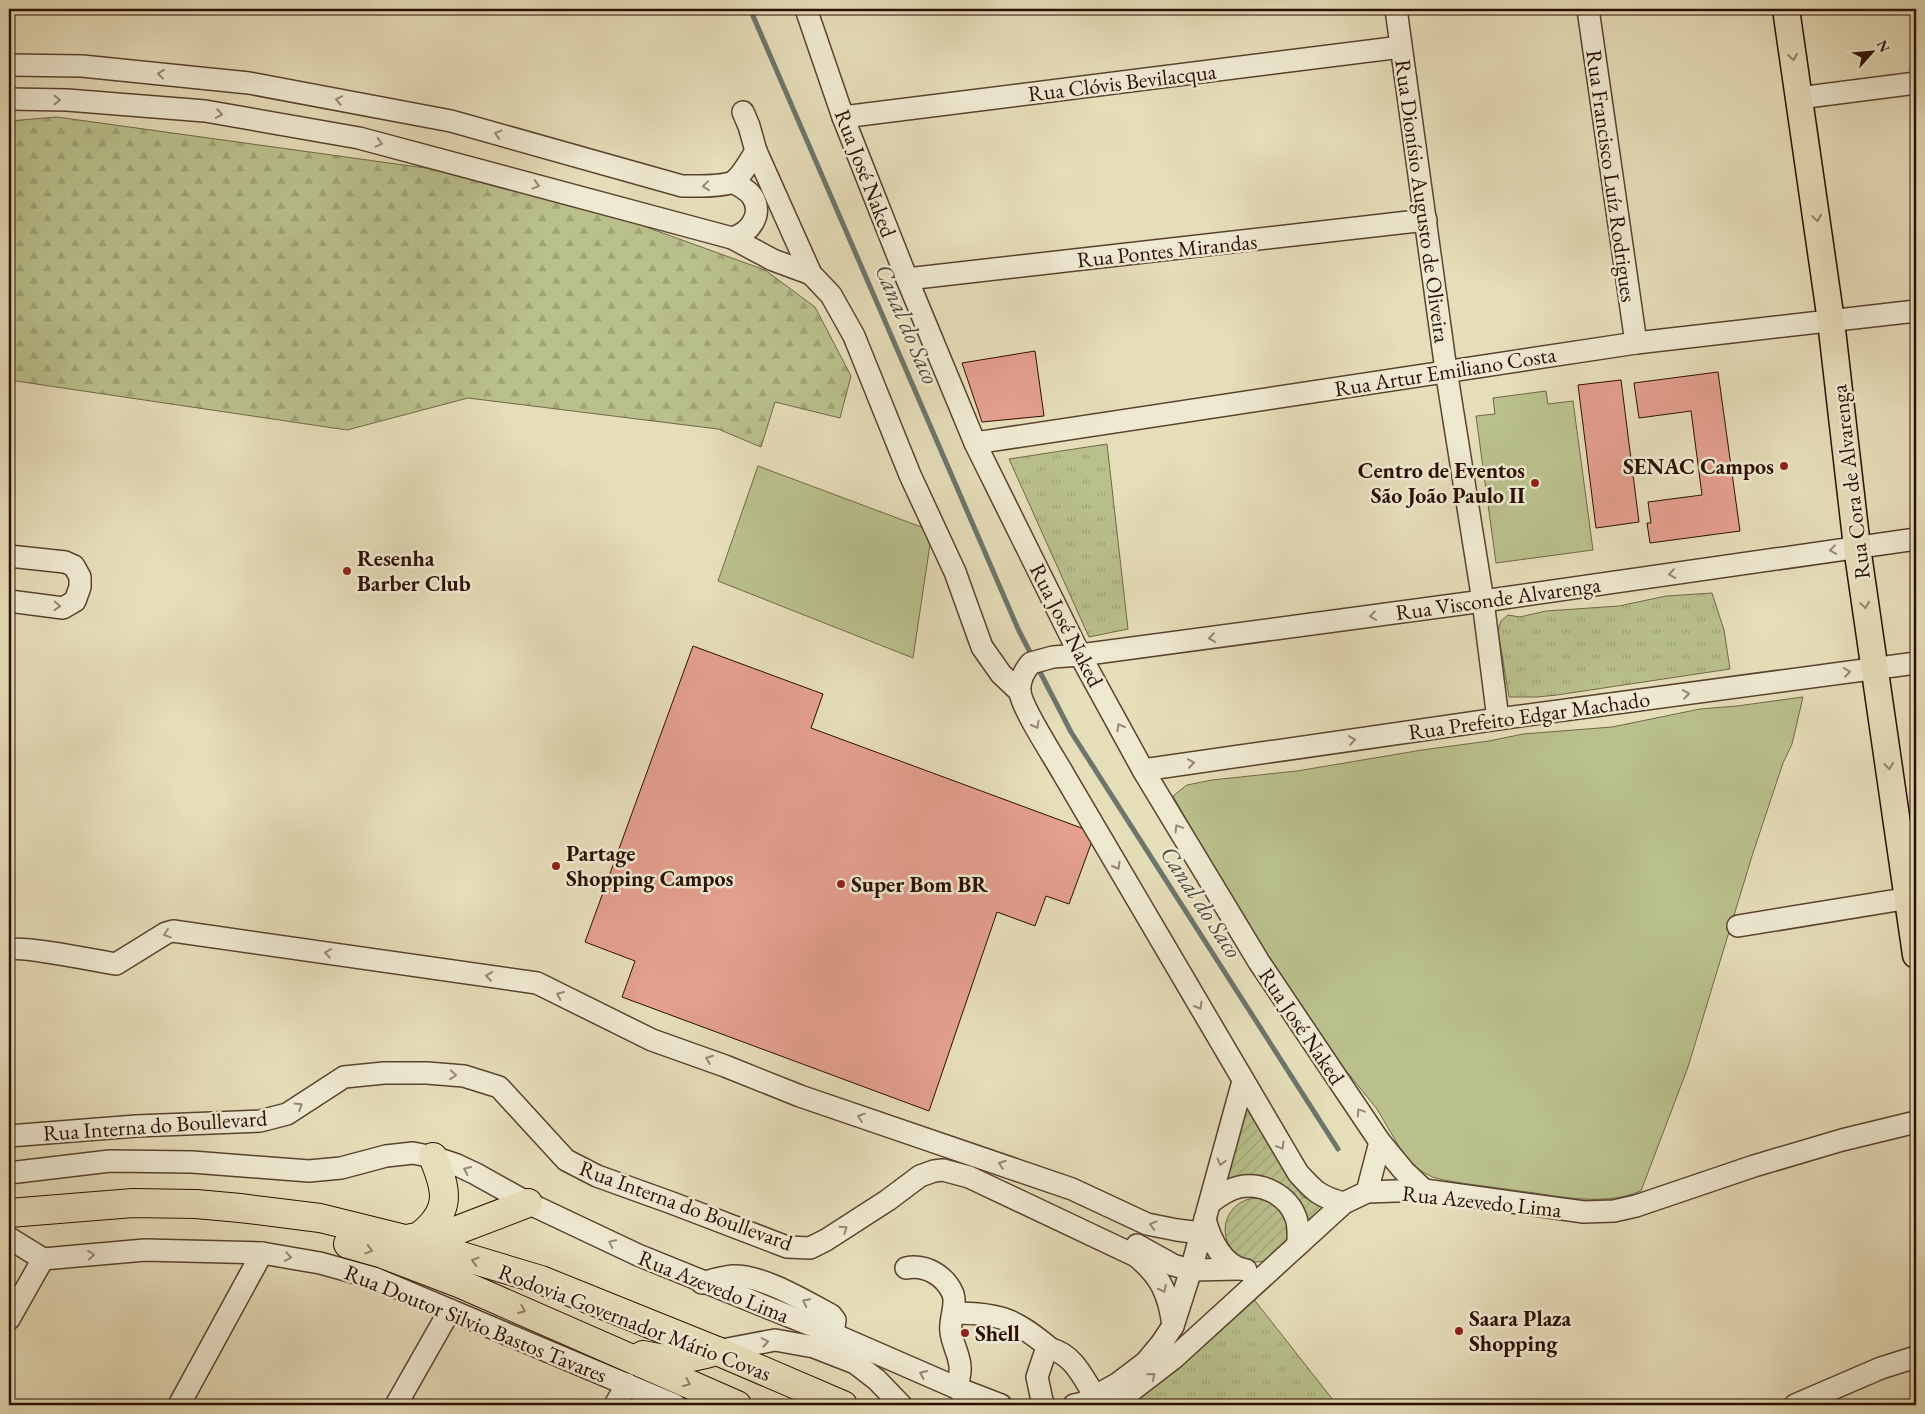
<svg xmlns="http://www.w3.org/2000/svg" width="1925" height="1414" font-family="'EB Garamond',serif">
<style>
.grass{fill:url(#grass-tufts);stroke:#726846}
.forest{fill:url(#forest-firs);stroke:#726846}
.park{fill:#b9c08c;stroke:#726846}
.garden{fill:url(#garden-furrows);stroke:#726846}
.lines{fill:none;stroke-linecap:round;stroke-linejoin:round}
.stream{stroke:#6c766c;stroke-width:5}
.building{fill:#e49f8e;stroke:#2b0f00}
.minor-casing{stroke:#5a422e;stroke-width:24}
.major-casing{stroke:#2b0f00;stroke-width:29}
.highway-casing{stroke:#2b0f00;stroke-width:30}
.minor{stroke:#efe9d2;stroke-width:21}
.major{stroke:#e6ddb9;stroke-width:26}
.highway{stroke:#e6ddb9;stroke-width:28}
.oneway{stroke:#928066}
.oneway2{stroke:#978774}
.poi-dot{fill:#8f2418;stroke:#efe9d2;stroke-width:2}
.labels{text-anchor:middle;stroke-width:5;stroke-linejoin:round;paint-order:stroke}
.street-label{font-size:22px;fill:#2b0f00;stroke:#efe9d2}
.poi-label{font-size:22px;font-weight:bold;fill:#2b0f00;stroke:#efe9d2;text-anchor:start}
.water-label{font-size:24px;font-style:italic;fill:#514b3f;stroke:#efe9d2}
</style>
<defs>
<pattern id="grass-tufts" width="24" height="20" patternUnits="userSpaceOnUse" patternTransform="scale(1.25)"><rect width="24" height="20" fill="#b9c08c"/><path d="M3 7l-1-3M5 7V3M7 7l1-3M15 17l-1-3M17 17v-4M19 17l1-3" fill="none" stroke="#9fa477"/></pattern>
<pattern id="forest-firs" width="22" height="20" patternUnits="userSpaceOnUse" patternTransform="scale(1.25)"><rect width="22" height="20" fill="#b9c08c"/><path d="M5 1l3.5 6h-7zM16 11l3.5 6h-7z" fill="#9fa477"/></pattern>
<pattern id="garden-furrows" width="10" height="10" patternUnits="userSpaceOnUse" patternTransform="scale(1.25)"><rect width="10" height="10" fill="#b9c08c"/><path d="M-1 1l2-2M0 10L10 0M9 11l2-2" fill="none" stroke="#9fa477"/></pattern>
</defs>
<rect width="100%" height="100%" fill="#e6ddb9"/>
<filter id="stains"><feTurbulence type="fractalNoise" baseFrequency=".004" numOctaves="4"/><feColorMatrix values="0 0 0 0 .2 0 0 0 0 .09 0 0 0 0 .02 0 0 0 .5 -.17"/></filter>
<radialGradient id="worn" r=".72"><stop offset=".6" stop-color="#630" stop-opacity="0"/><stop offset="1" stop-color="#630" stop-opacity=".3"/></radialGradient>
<g class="grass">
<path d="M1107 444 1128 629 1089 637 1009 459Z"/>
<path d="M1712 593 1724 630 1730 669 1557 695 1537 697H1509L1498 631 1501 621 1508 615 1520 617 1546 611 1619 606 1666 596Z"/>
<path d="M1252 1297 1337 1405H1131L1184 1361Z"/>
</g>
<path class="forest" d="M57 117 519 181 765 270 815 307 851 376 840 418 775 402 761 447 718 429 468 398 347 430 9 380V121Z"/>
<g class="park">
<path d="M1546 391 1548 404 1573 401 1593 550 1496 563 1476 416 1495 414 1493 398Z"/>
<path d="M758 466 932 531 913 658 718 581Z"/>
<path d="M1803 697 1792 744 1783 763 1752 856 1688 1067 1641 1191C1602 1207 1560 1196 1520 1191 1495 1187 1470 1185 1444 1180L1432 1177 1418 1169 1404 1155 1377 1109 1343 1067 1238 911 1173 796 1187 785 1212 780 1297 771 1422 750 1489 741 1523 734 1612 727 1700 709 1737 706Z"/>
</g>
<g class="garden">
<path d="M1244 1102 1302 1196 1327 1210 1307 1227 1278 1184 1259 1176 1222 1183Z"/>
<circle cx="1257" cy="1230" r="32"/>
</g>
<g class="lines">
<g class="stream">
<path d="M750 9 1019 631 1031 654"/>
<path d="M1040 672 1071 732 1338 1149"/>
</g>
</g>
<g class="building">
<path d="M1035 351 1044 416 982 422 962 363Z"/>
<path d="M1718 372 1740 531 1650 543 1647 523H1651L1648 502 1702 495 1691 411 1639 418 1634 383Z"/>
<path d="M1621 380 1639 522 1596 528 1578 385Z"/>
<path d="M693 646 823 694 811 728 1095 833 1069 904 1046 896 1035 926 997 912 929 1111 622 997 635 961 585 942Z"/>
</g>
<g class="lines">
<g class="minor-casing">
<g id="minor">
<path d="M806 9 843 117 907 279 975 443 1080 655 1143 770 1259 962 1380 1142 1404 1171 1424 1190"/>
<path d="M1396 9 1446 370 1483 601 1498 719"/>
<path d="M1588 9 1636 343"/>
<path d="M9 65 82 66 249 83 451 121 682 186C694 186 722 187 733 182 741 177 751 159 756 151"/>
<path d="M1799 98 1916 83"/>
<path d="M9 99 67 100 205 111 359 138 732 238 773 260 811 274"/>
<path d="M743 112 749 126 756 151 811 274 831 295 854 336 910 475 955 572 982 647 1001 674 1020 692"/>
<path d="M843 117 1401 47"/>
<path d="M732 238C750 233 764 214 752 196 747 189 739 186 733 182"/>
<path d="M907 279 1426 220"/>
<path d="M975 443 1636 343 1916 311"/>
<path d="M9 556 65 562 74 566 80 577V587L75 601 63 608 9 601"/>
<path d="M1143 770 1498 719 1916 663"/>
<path d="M1738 926 1916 897"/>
<path d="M9 950C19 945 98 961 116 964L166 933 173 931 537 983 652 1040 725 1066 800 1096 1072 1189 1147 1224 1177 1230 1201 1233"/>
<path d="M9 1136 136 1126 260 1121 287 1114 344 1077 384 1073H427L464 1076 499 1087 566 1160 597 1176 672 1203 787 1247 810 1248 826 1240 888 1200 920 1176 934 1171 943 1170 969 1177 1136 1256C1161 1276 1169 1295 1173 1326"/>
<path d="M9 1173 110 1161 192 1162 309 1171 341 1168 386 1156 413 1153 433 1157 457 1165 476 1174 528 1203 638 1255 833 1334 957 1388 1001 1405"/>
<path d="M1367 1192 1380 1142"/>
<path d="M1211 1202C1219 1196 1229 1189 1239 1187 1262 1182 1288 1195 1296 1218 1299 1226 1298 1236 1298 1245"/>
<path d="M1344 1203C1320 1197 1314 1191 1298 1173L1064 775C1054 757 1022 709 1020 692 1019 682 1024 671 1031 663L1053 657 1080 655 1483 601 1916 539"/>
<path d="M1205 1219C1210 1239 1223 1267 1246 1270"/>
<path d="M9 1238 43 1259 145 1250 262 1253 320 1263 374 1278 675 1405"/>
<path d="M1137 1245 1173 1265 1191 1270 1240 1269"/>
<path d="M906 1268C925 1264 945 1275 953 1294 957 1306 949 1320 951 1332 952 1343 959 1354 960 1366 961 1373 958 1381 957 1388L968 1398"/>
<path d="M702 1283C712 1280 723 1277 733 1276 762 1275 805 1301 831 1315L835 1320 833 1334"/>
<path d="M953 1313C1001 1313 1015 1319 1051 1349"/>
<path d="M9 1319 43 1259"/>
<path d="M717 1351 775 1340 814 1347 855 1363 877 1380 901 1405"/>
<path d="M179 1405 262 1253"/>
<path d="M396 1405 450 1310"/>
<path d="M615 1405 627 1384"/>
<path d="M1043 1405 1037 1377 1045 1353 1051 1349C1074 1355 1083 1378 1095 1396"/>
<path d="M1074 1405 1083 1403 1117 1384 1146 1362 1161 1344 1173 1326 1191 1270 1243 1081"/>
<path d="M1113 1405 1174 1358 1344 1203 1367 1192 1424 1190 1584 1212 1614 1211 1636 1206 1754 1166 1842 1140 1916 1122"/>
<path d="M1795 1405 1881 1368 1916 1357"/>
</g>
</g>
<g class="major-casing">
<path id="major" d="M1786 9 1831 321 1857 547 1916 955"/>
</g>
<g class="highway-casing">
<g id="highway">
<path d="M9 1213 133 1203 196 1204 240 1208 320 1218 405 1239 541 1280 717 1351 843 1405"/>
<path d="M421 1235C452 1210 447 1190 433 1157"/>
<path d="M411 1238 455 1231 528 1203"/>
<path d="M348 1244 380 1253 461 1284 737 1405"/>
<path d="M643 1355C673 1362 688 1359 717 1351"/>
</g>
</g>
<use href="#minor" class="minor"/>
<use href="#major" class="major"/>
<use href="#highway" class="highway"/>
</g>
<defs><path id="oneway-chevron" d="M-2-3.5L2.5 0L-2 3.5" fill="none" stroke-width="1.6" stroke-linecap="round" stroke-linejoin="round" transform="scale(1.25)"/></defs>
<g class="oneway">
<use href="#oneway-chevron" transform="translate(1793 57) rotate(82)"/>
<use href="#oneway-chevron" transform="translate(1817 218) rotate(82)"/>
<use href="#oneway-chevron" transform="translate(1865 605) rotate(82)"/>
<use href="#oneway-chevron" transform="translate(1889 766) rotate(82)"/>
<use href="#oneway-chevron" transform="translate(369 1250) rotate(16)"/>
<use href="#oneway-chevron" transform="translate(475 1261) rotate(-163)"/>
<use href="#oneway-chevron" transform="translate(522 1310) rotate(23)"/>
<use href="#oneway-chevron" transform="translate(687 1383) rotate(24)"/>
</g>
<g class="oneway2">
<use href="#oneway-chevron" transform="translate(161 74) rotate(-174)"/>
<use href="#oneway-chevron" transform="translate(57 100)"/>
<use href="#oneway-chevron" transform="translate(339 100) rotate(-169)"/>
<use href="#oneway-chevron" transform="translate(219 114) rotate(10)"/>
<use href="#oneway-chevron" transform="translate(498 134) rotate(-164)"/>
<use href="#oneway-chevron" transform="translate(379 143) rotate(15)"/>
<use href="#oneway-chevron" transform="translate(536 185) rotate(15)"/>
<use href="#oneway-chevron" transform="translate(706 186) rotate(174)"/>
<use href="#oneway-chevron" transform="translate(1833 550) rotate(172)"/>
<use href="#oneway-chevron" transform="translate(1672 574) rotate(172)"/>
<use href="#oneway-chevron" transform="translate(57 606) rotate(2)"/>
<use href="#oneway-chevron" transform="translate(1373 616) rotate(172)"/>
<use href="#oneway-chevron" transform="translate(1212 638) rotate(172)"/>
<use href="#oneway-chevron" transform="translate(1847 672) rotate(-8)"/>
<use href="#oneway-chevron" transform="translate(1686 694) rotate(-8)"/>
<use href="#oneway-chevron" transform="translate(1036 725) rotate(60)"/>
<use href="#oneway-chevron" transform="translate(1120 727) rotate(-119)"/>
<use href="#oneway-chevron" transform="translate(1352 740) rotate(-8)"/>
<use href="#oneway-chevron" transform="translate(1191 763) rotate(-8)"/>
<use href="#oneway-chevron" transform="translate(1178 828) rotate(-121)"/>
<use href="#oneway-chevron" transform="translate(1117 866) rotate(60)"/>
<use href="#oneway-chevron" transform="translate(167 934) rotate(161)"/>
<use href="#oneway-chevron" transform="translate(328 953) rotate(-172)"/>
<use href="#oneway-chevron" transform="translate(489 976) rotate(-172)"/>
<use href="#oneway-chevron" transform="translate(560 995) rotate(-155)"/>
<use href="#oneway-chevron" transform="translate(1199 1006) rotate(60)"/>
<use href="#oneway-chevron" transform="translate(709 1059) rotate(-160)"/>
<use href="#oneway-chevron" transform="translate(453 1075) rotate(5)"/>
<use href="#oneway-chevron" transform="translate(299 1106) rotate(-32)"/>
<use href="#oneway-chevron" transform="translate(1360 1112) rotate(-124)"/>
<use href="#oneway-chevron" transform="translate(861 1117) rotate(-161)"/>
<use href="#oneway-chevron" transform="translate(1281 1146) rotate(59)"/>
<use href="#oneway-chevron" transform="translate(1221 1162) rotate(105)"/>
<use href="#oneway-chevron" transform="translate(1002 1164) rotate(-160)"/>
<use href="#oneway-chevron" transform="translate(467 1170) rotate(-155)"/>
<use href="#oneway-chevron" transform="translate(1153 1225) rotate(-165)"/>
<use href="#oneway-chevron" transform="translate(844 1229) rotate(-33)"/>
<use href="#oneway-chevron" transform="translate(612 1243) rotate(-154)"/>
<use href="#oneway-chevron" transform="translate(91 1255) rotate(-5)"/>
<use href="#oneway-chevron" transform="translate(288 1257) rotate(10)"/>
<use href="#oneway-chevron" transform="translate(1163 1289) rotate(63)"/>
<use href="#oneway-chevron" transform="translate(806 1302) rotate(-153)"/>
<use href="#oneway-chevron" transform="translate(765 1342) rotate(-10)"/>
<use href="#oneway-chevron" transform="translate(923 1374) rotate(-156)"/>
<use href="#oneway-chevron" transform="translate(1152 1376) rotate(-40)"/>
</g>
<g class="poi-dot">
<circle cx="1784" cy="466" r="5"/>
<circle cx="1535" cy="483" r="5"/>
<circle cx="347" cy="571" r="5"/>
<circle cx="556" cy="866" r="5"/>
<circle cx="841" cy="884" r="5"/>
<circle cx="1459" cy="1331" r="5"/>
<circle cx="965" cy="1333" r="5"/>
</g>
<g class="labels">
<g class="street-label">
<text transform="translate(1122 82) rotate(-7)" y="8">Rua Clóvis Bevilacqua</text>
<text transform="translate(866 173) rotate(69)" y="8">Rua José Naked</text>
<text transform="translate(1612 176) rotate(82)" y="8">Rua Francisco Luíz Rodrigues</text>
<text transform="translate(1423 201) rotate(82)" y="8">Rua Dionísio Augusto de Oliveira</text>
<text transform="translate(1167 250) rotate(-6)" y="8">Rua Pontes Mirandas</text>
<text transform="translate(1445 371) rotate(-9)" y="8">Rua Artur Emiliano Costa</text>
<text transform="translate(1850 482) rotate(-97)" y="8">Rua Cora de Alvarenga</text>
<text transform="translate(1498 598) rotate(-8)" y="8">Rua Visconde Alvarenga</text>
<text transform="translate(1067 625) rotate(63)" y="8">Rua José Naked</text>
<text transform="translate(1529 715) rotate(-8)" y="8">Rua Prefeito Edgar Machado</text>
<text transform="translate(1302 1026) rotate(56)" y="8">Rua José Naked</text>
<text transform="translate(155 1125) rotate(-4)" y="8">Rua Interna do Boullevard</text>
<text transform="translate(1482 1201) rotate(6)" y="8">Rua Azevedo Lima</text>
<text transform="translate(686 1205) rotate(20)" y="8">Rua Interna do Boullevard</text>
<text transform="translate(714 1286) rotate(22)" y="8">Rua Azevedo Lima</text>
<text transform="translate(635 1322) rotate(21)" y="8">Rodovia Governador Mário Covas</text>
<text transform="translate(476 1323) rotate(22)" y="8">Rua Doutor Silvio Bastos Tavares</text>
</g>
<g class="poi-label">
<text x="1774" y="474" text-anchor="end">SENAC Campos</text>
<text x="1525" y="478" text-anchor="end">Centro de Eventos<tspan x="1525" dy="25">São João Paulo II</tspan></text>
<text x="357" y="566">Resenha<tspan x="357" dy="25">Barber Club</tspan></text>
<text x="566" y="861">Partage<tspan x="566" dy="25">Shopping Campos</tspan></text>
<text x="851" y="892">Super Bom BR</text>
<text x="1469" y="1326">Saara Plaza<tspan x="1469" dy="25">Shopping</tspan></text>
<text x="975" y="1341">Shell</text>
</g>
<g class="water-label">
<text transform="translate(907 324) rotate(67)" y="8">Canal do Saco</text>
<text transform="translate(1201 902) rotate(57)" y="8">Canal do Saco</text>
</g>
</g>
<rect width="1925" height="1414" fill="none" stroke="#e6ddb9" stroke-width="30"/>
<rect x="10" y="10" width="1905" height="1394" fill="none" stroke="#2b0f00" stroke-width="2.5"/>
<rect x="15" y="15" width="1895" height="1384" fill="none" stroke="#2b0f00"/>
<g transform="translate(1872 52) rotate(63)" stroke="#efe9d2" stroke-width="4" paint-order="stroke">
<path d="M0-4L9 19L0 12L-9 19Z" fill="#2b0f00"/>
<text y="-8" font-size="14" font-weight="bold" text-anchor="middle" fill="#2b0f00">N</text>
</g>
<rect width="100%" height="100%" filter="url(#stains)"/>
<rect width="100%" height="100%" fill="url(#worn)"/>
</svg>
